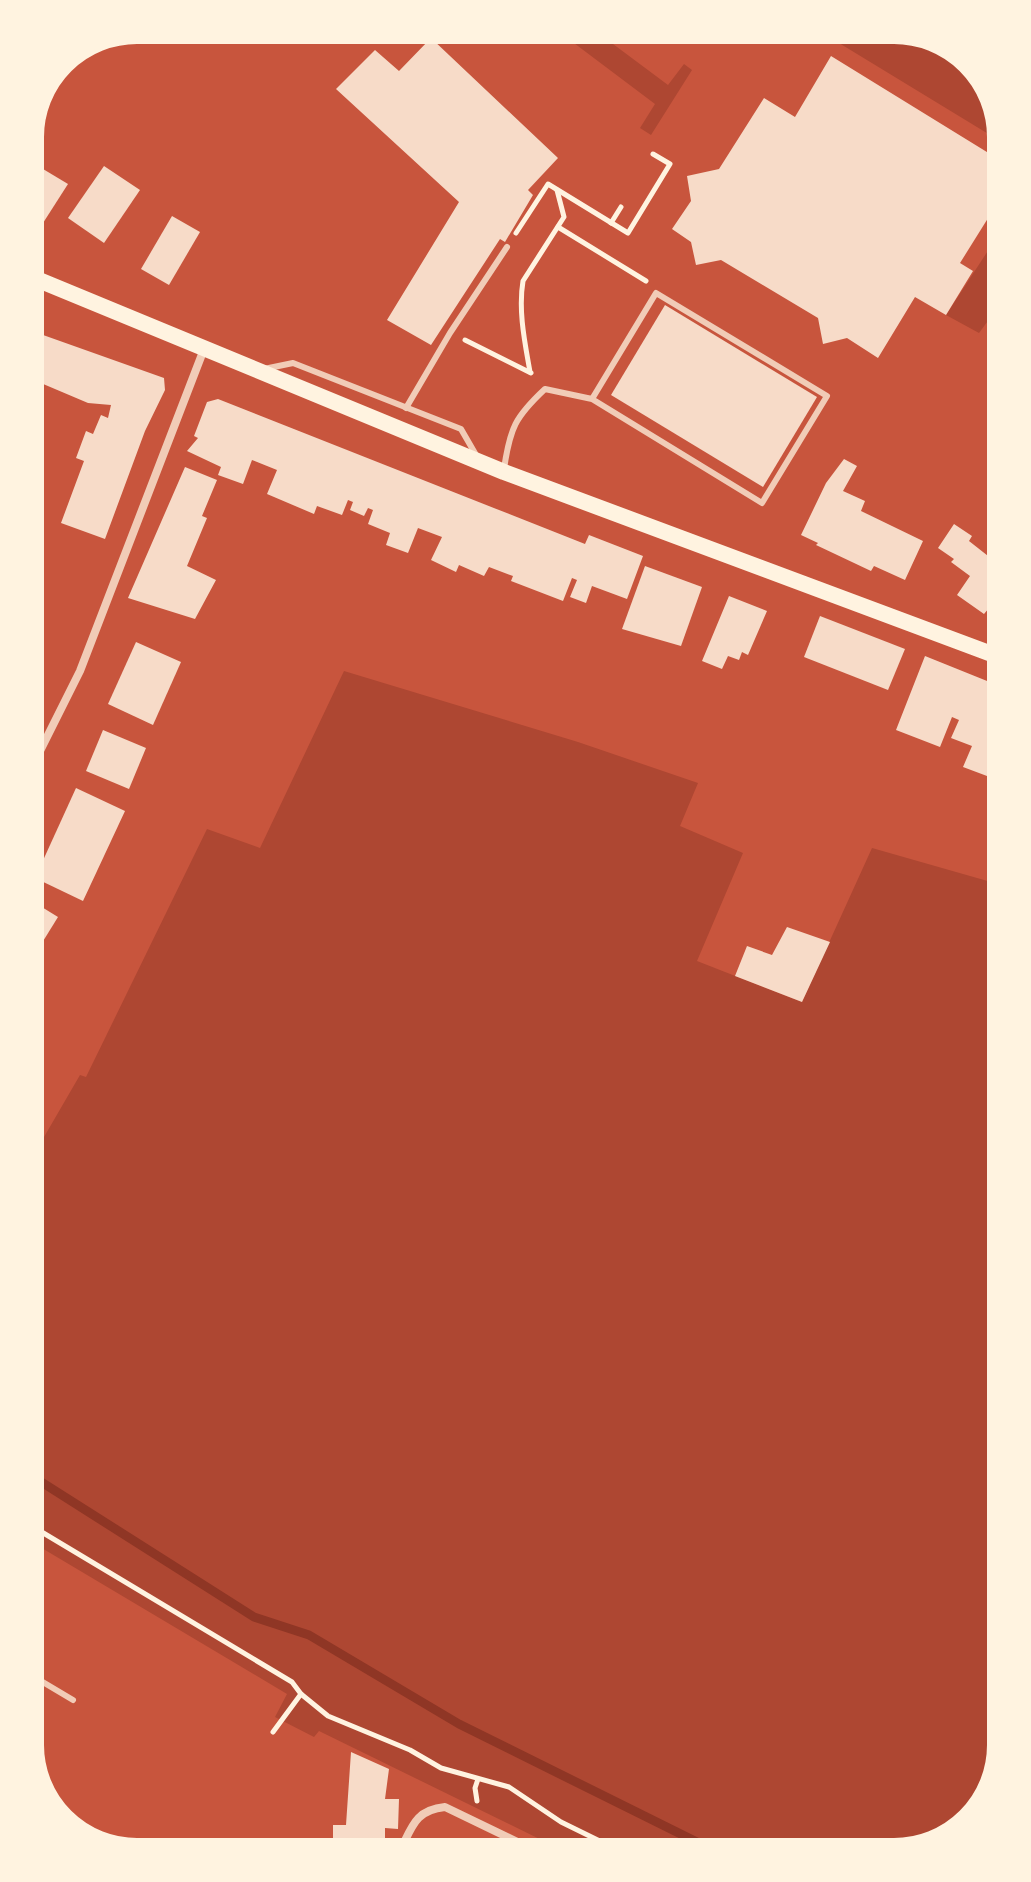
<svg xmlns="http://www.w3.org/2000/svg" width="1031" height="1882" font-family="'Exo 2',sans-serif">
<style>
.green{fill:#ae4732}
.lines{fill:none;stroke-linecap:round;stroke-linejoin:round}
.stream{stroke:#8f3625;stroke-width:9}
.building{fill:#f7dbc8}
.path{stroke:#fff3e0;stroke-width:5}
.service{stroke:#f1ccb7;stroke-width:6}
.minor{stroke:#f1ccb7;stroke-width:8}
.secondary{stroke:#fff3e0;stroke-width:16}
.rim{fill:none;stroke:#fff3e0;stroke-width:4}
</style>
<rect width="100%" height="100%" fill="#c8553d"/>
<g class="green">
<path d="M554 28H596L613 44 668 85 684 64 692 70 651 135 640 128 655 104Z"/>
<path d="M710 28H902L955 47 995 95V138L839 43 812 35 770 31 712 44 704 37Z"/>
<path d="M995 240 996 310 979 333 946 315Z"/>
<path d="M344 671 578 742 698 783 680 826 743 853 697 961 802 1002 872 848 998 884 1003 1752 984 1806 936 1846 560 1849 319 1731 314 1737 275 1717 287 1694 35 1544 33 1156 80 1075 86 1077 207 829 260 848Z"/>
</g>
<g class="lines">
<path class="stream" d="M35 1478 254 1617 309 1635 459 1724 709 1848"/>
</g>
<g class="building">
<path d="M431 38 558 158 528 190 533 195 505 242 500 239 431 345 387 320 459 202 336 89 375 50 399 71Z"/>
<path d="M831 56 995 157V207L960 263 973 271 946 315 915 297 878 358 847 338 823 344 818 318 721 260 696 265 691 242 672 229 691 201 687 176 719 169 764 98 795 117Z"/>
<path d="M52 79 58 82 44 106 40 103Z"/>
<path d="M28 160 68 184 43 223 29 214Z"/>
<path d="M104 166 140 190 104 243 68 218Z"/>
<path d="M172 216 200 232 169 285 141 269Z"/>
<path d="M665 305 817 397 763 487 611 395Z"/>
<path d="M29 330 164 378 165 390 145 431 105 539 61 523 84 461 76 458 86 431 93 434 101 415 108 418 111 405 88 403 29 378Z"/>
<path d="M218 399 585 544 589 535 643 556 627 599 592 586 586 603 570 597 577 580 572 578 563 601 511 581 513 576 489 567 484 576 459 565 456 572 431 560 442 537 418 528 408 553 386 545 390 533 368 524 373 510 368 508 364 516 350 510 353 502 348 500 342 515 317 506 314 514 267 494 277 470 252 460 243 484 218 475 221 467 187 451 198 438 194 436 207 402Z"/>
<path d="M844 459 857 466 843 491 865 501 861 511 923 541 905 580 874 566 871 571 816 545 818 543 801 535 826 483Z"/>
<path d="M185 467 217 480 202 516 207 518 187 566 216 580 195 619 128 598Z"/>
<path d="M954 524 972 536 969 541 997 563V614L989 608 984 614 957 595 970 576 951 562 954 559 938 548Z"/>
<path d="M645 566 702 587 681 646 622 629Z"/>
<path d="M729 596 767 611 748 655 742 652 739 660 728 656 722 669 702 661Z"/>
<path d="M820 616 905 649 888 690 804 657Z"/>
<path d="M31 626 42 631 31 656Z"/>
<path d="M136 642 181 662 153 725 108 704Z"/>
<path d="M925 656 997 685 998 759 995 757 987 776 963 767 972 746 951 738 959 720 952 717 940 747 896 730Z"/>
<path d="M103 730 146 748 129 789 86 771Z"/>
<path d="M76 788 125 811 83 901 35 878Z"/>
<path d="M32 901 58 917 32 959Z"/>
<path d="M787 927 830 942 802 1002 735 976 747 946 772 955Z"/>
<path d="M351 1752 389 1769 385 1799H399L398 1829 385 1828V1851L333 1852V1825H346Z"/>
</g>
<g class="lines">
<g class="path">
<path d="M611 223 621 207"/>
<path d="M558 227 646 281"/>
<path d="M516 233 548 184 628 233 670 164 653 154"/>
<path d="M465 340 531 373"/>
<path d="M530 372C525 343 518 311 523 281L564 217 557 190"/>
<path d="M35 1528 292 1682 301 1694 328 1716 410 1750 441 1768 509 1787 561 1822 616 1849"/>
<path d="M273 1732 301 1694"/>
<path d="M477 1801 475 1788 478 1779"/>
</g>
<g class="service">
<path d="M264 369 293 363 461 429 476 455"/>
<path d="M406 408 450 333 507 247"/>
<path d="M504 469C510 428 515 417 545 389L592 399 762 503 827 396 656 293 592 399"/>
<path d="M36 1678 73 1700"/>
</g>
<g class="minor">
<path d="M31 769 80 671 204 349"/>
<path d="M400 1851C412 1827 415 1810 445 1807L534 1850"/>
</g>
<path class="secondary" d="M29 276 504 472 997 656"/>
</g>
<path d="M0 0H1031V1882H0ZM137 42H894A95 95 0 0 1 989 137V1745A95 95 0 0 1 894 1840H137A95 95 0 0 1 42 1745V137A95 95 0 0 1 137 42Z" fill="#fff3e0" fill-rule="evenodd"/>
<path class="rim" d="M137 42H894A95 95 0 0 1 989 137V1745A95 95 0 0 1 894 1840H137A95 95 0 0 1 42 1745V137A95 95 0 0 1 137 42Z"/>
</svg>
